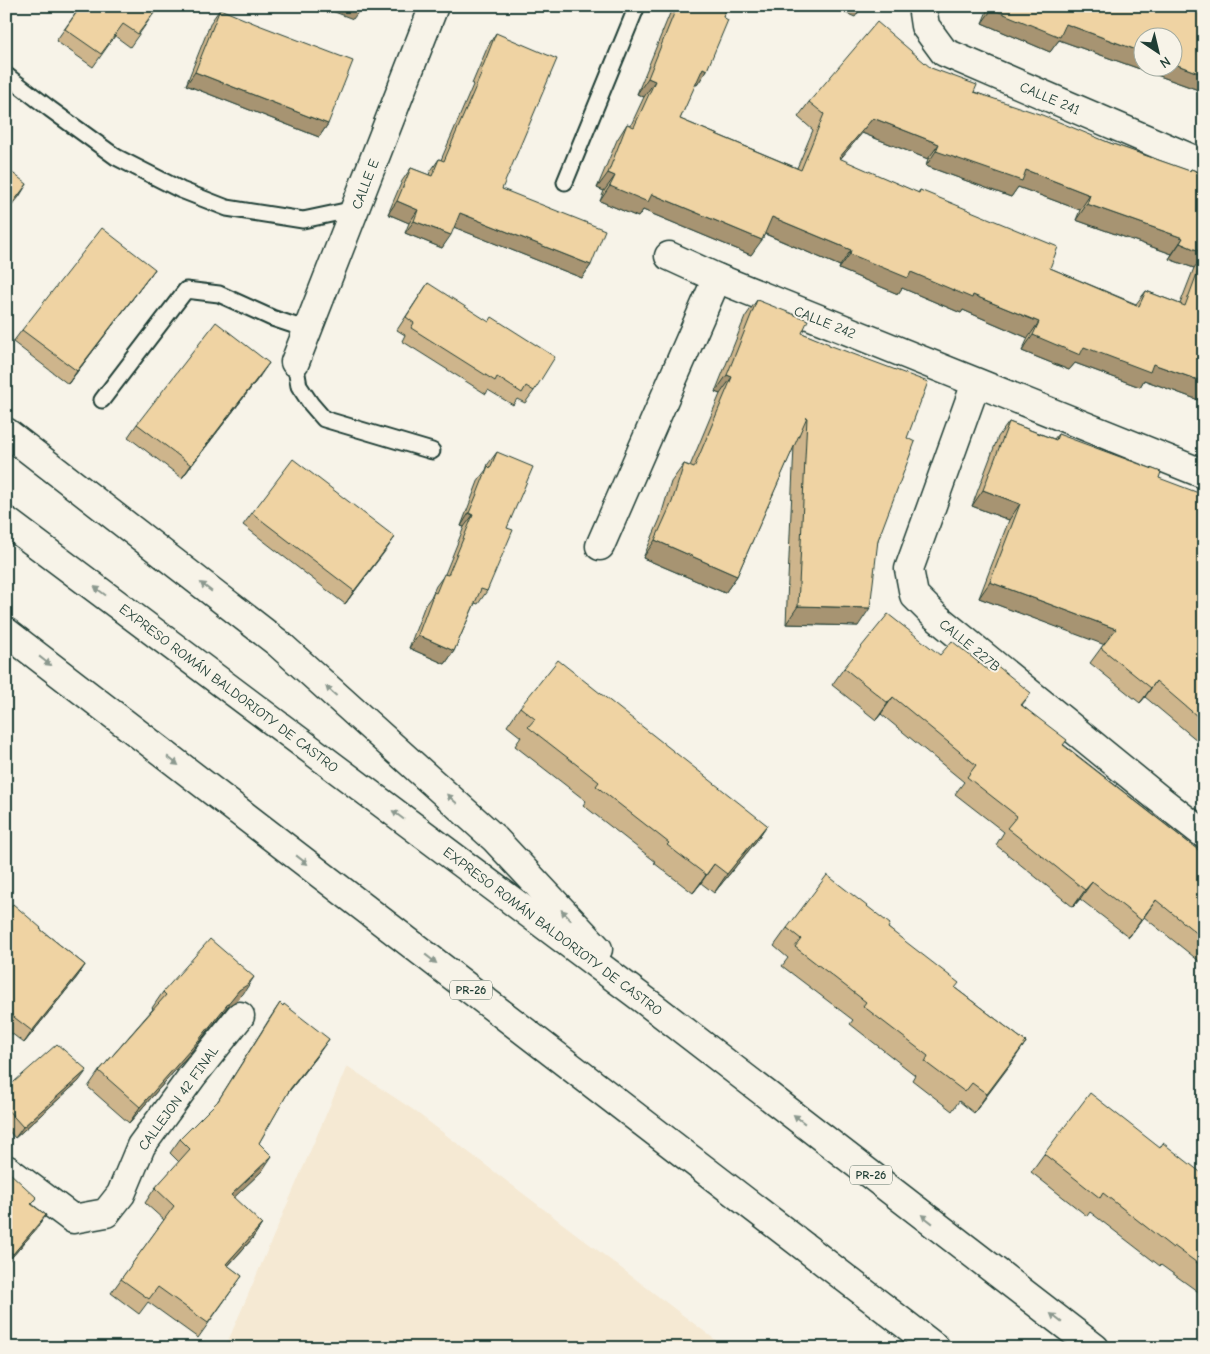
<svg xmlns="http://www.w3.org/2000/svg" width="1210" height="1354" font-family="'Comic Neue',sans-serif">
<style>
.built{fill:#f5e9d3}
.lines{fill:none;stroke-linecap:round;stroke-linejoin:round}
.lane-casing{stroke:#1f3d34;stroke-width:19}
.street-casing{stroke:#1f3d34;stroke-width:31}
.highway-casing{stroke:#1f3d34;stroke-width:31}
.lane{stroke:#f7f3e8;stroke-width:15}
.street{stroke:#f7f3e8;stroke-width:28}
.highway{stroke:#f7f3e8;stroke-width:28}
.wall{fill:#ceb58c;stroke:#1f3d34;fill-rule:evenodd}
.shaded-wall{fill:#a79472;stroke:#1f3d34}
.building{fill:#efd3a3;stroke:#1f3d34}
.oneway{fill:#8b988e}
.labels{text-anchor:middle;stroke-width:4;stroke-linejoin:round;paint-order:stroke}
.shield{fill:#f7f3e8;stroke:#60746a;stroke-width:1}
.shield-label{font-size:12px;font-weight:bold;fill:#1f3d34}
.street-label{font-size:14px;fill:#1f3d34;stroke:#f7f3e8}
</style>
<rect width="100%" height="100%" fill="#f7f3e8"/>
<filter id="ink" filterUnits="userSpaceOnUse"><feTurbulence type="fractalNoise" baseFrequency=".02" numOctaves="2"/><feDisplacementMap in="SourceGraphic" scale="10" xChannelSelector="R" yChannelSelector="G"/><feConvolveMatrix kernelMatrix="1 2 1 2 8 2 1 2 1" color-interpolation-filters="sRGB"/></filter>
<g filter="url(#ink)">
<path class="built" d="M347 1066 412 1109 726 1348H225Z"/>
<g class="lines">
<g class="lane-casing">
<g id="lane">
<path d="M6 75 50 109 116 157 181 190 227 208 303 220 355 209"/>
<path d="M565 182 637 6"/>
<path d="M295 362 299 386 311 404 324 419 432 451"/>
<path d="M102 400 186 290 219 294 272 318 308 330"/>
</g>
</g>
<g class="street-casing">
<g id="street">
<path d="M922 6 925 26 944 52 1204 164"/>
<path d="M669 256 717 278 1204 474"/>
<path d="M295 362 434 6"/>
<path d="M976 383 909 569 914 595 935 616 1158 798 1204 834"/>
<path d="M600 546 717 278"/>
<path d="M6 1169 73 1219 106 1213 121 1194 141 1146 193 1075 240 1016"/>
</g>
</g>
<g class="highway-casing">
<g id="highway">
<path d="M6 432 278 643 494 838 598 949"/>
<path d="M6 521 647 1002 1095 1348"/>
<path d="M6 632 936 1348"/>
</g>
</g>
<use href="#lane" class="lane"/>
<use href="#street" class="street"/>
<use href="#highway" class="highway"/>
</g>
<g class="wall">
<path d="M73 6H159L130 47 115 36 93 67 56 41 78 10Z"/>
<path d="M673 6H727L723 17 707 70 697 85 695 84 680 119 797 168 813 130 798 117 809 102 931 68 974 92 1110 143 1189 171 1191 169 1204 174V402L1144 380 1140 387 1075 363 1069 370 1022 351 1028 338 963 310 961 313 902 288 898 294 839 269 840 266 765 234 751 255 643 210 638 217 600 201 604 191 597 188 617 140 627 124 631 125 644 97 637 94ZM862 133 928 159 926 166 1011 197 1018 187 1080 210 1076 220 1172 254 1169 259 1194 268 1180 304 1146 291 1136 304 1050 268 920 190 918 193 840 159Z"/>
<path d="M989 6H1204V92L1059 40 1050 52 982 23Z"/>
<path d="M220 9 328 124 319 137 186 85 211 22Z"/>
<path d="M496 33 502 189 591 265 582 278 454 227 442 248 405 233 409 223 388 214 402 181 411 168 429 175 430 172 439 159 441 160 473 85 472 84 488 46Z"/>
<path d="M155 269 68 384 13 342 22 330Z"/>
<path d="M428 283 534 391 525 403 517 399 513 405 488 390 486 394 402 341 405 335 397 330Z"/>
<path d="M757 300 802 333 829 345 907 438 878 540 858 626 786 624 794 446 737 576 725 593 643 558 660 519 671 482 684 464 690 466 720 394 715 392 745 317Z"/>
<path d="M260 376 182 478 128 437 137 424Z"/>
<path d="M1009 422 1054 439 1058 434 1159 478 1199 631 1204 635V746L1145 697 1140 703 1090 663 1104 644 979 598 1009 520 972 506 998 437Z"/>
<path d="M497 452 507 528 487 591 478 604 475 603 454 651 445 664 409 648 425 605 431 597 436 586 445 574 464 527 461 526 479 479 486 470 488 464Z"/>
<path d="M252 513 395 537 345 604 243 525Z"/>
<path d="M940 655 989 671 1031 693 1022 705 1064 745 1202 853 1204 851V965L1144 917 1129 937 1080 899 1073 907 996 845 1004 832 955 794 964 782 881 714 876 720 832 685 844 668Z"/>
<path d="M520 707 767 825 754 844 714 893 701 883 693 893 654 863 656 862 583 805 586 801 515 746 521 737 507 726Z"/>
<path d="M6 913 40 929 85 965 77 977 24 1043 6 1029Z"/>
<path d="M787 928H888L955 988 1026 1042 974 1113 959 1101 952 1111 912 1080 915 1075 850 1024 853 1020 782 966 788 958 774 946Z"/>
<path d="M163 992 243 994 236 1001 228 1006 187 1057 129 1123 88 1087 99 1071 153 1009 152 1008Z"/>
<path d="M280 1003 319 1053 287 1094 259 1143 262 1171 233 1198 262 1224 252 1239 228 1266 242 1276 198 1338 148 1302 139 1314 111 1293 164 1220 145 1203 155 1188 179 1162 170 1153 180 1139 216 1104 270 1018Z"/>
<path d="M79 1081 15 1138 6 1128V1089Z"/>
<path d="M1160 1148 1204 1175V1296L1161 1265 1160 1266 1090 1212 1087 1216 1031 1172 1044 1154Z"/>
<path d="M6 1175 37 1198 32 1204 46 1215 37 1228 6 1264Z"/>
</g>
<g class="shaded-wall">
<path d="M319 6H361L362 7 353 19Z"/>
<path d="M829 6H863L855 17Z"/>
<path d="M992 9 1066 24 1142 52V68H1172V63L1204 75V92L1059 40 1050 52 982 23Z"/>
<path d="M703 68 707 70 697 85 692 83Z"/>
<path d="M195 72 328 124 319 137 186 85Z"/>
<path d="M648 78 655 81 644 97 637 94Z"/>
<path d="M873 118 939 144 928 159 862 133 828 174 839 158Z"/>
<path d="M936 151 1026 170 1090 195 1080 210 1018 187 1011 197 926 166Z"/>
<path d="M608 173 615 176 604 191 597 188Z"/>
<path d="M27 184 19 197 6 213V212Z"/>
<path d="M610 186 652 194 762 240 751 255 643 210 638 217 600 201Z"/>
<path d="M397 201 418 210 409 223 388 214Z"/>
<path d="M1087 204 1183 238 1172 254 1076 220Z"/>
<path d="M460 213 591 265 582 278 451 226Z"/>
<path d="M772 217 851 250 840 266 761 232Z"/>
<path d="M414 221 451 235 442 248 405 233Z"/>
<path d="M1180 243 1204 253V254L1194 268 1169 259Z"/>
<path d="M850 254 911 272 973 295 1039 322 1028 338 963 310 961 313 902 288 898 294 839 269Z"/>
<path d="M155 269 146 281 68 384 77 371Z"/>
<path d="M1033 335 1084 347 1153 364 1204 382V402L1144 380 1140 387 1075 363 1069 370 1022 351Z"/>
<path d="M269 363 260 376 182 478 191 465Z"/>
<path d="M727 375 732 377 720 394 715 392Z"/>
<path d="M983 490 1020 504 1009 520 972 506Z"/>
<path d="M469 513 473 515 464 527 461 526Z"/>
<path d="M395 537 386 550 345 604 354 591Z"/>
<path d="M655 540 737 576 725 593 643 558Z"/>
<path d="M990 582 1116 629 1105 645 979 598Z"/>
<path d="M798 606 870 608 858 626 786 624Z"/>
<path d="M1204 623V625L1187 646 1198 630Z"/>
<path d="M418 635 454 651 445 664 409 648Z"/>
<path d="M1156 681 1145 697 1140 703 1151 688Z"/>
<path d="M893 697 881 714 876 720 888 703Z"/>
<path d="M767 825 754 844 714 893 727 874Z"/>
<path d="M714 864 701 883 693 893 706 875Z"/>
<path d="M1092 882 1080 899 1073 907 1085 890Z"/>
<path d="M1156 900 1144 917 1129 937 1141 920Z"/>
<path d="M85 965 77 977 24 1043 32 1031Z"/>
<path d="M254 977 243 994 236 1001 228 1006 187 1057 129 1123 140 1107 239 990Z"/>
<path d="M329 1039 319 1053 280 1103 290 1089Z"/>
<path d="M1026 1042 1013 1061 974 1113 987 1094Z"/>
<path d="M87 1070 79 1081 15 1138 23 1127Z"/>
<path d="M272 1156 262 1171 221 1210 231 1195Z"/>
<path d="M46 1215 37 1228 6 1264 13 1254Z"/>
<path d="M262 1224 252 1239 216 1279 226 1264Z"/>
</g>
<g class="building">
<path d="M81 6H159L138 34 123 24 101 54 65 29Z"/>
<path d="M677 6H727L723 17 728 20 707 70 703 68 680 119 801 170 824 114 809 102 877 22 931 68 977 85 974 92 1042 115 1110 143 1190 171 1191 169 1204 174V253L1180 243 1183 238 1087 204 1090 195 1026 170 1022 181 936 151 939 144 873 118 839 158 919 193 920 190 1058 247 1050 268 1139 306 1146 291 1185 306 1204 255V382L1153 364 1150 372 1084 347 1080 355 1033 335 1039 322 973 295 972 298 911 272 908 278 850 254 851 250 772 217 762 240 652 194 648 202 610 186 615 176 608 173 627 124 634 127 655 81 648 78Z"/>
<path d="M993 6H1204V75L1172 63V38H1142V52L1066 24 1060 37 992 9Z"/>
<path d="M220 9 256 24 353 61 328 124 195 72Z"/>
<path d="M496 33 557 59 502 189 605 230 591 265 460 213 451 235 414 221 418 210 397 201 411 168 432 176 439 159 444 161 482 72 481 71Z"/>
<path d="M6 168 27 184 6 212Z"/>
<path d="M102 228 155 269 77 371 22 330Z"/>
<path d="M428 283 489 322 492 317 555 357 534 391 526 386 522 393 497 377 495 381 411 328 414 323 406 317Z"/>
<path d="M757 300 808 320 802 333 829 344V345L928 382 907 438 915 442 878 540 870 608 798 606 807 417 737 576 655 540 672 502 684 464 694 468 732 377 727 375Z"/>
<path d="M216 322 269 363 191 465 137 424Z"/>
<path d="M1009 422 1056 440 1058 434 1161 472 1159 478 1204 495V623L1198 630 1204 635V722L1156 681 1151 688 1101 648 1116 629 990 582 1020 504 983 490Z"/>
<path d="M497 452 533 467 507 528 513 530 487 591 481 589 454 651 418 635 434 592 436 593 444 574 448 575 473 515 469 513 477 494 488 466 490 468Z"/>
<path d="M293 459 395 537 354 591 252 513Z"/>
<path d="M888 614 940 655 952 641 989 671 995 664 1031 693 1021 705 1067 740 1063 745 1202 853 1204 851V939L1156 900 1141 920 1092 882 1085 890 1007 828 1017 816 967 777 976 765 893 697 888 703 844 668Z"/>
<path d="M558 660 767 825 727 874 714 864 706 875 667 845 669 843 596 786 599 782 528 727 535 719 520 707Z"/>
<path d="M827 875 890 924 888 928 959 983 955 988 1026 1042 987 1094 972 1083 965 1092 925 1062 928 1056 863 1006 866 1002 795 947 801 939 787 928Z"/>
<path d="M13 904 41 928 40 929 85 965 32 1031 6 1011V913Z"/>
<path d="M210 939 254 977 247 985 239 990 198 1041 140 1107 99 1071 166 995 163 992Z"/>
<path d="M280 1003 283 1006 284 1004 329 1039 290 1089 259 1143 272 1156 231 1195 262 1224 226 1264 242 1276 208 1323 158 1287 149 1299 121 1279 174 1206 155 1188 190 1149 180 1139 218 1101Z"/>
<path d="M57 1044 87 1070 23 1127 6 1108V1089Z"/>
<path d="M1090 1093 1160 1148 1163 1143 1204 1175V1268L1174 1246 1173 1248 1103 1193 1100 1198 1044 1154Z"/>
<path d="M10 1173 37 1198 31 1204 46 1215 13 1254 6 1248V1175L7 1176Z"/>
</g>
<defs><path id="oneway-solid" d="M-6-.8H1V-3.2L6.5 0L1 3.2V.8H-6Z" transform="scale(1.25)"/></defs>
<g class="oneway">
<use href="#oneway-solid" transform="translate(206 587) rotate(-142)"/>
<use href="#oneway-solid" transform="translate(100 591) rotate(-143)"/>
<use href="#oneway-solid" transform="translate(45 661) rotate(38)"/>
<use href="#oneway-solid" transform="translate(331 691) rotate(-138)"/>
<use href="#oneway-solid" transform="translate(173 761) rotate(38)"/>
<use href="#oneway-solid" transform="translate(452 799) rotate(-138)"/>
<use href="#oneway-solid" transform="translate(398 815) rotate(-143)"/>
<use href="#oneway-solid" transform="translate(302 860) rotate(38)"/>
<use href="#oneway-solid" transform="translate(566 915) rotate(-133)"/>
<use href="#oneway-solid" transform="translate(431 959) rotate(38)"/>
<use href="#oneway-solid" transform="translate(799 1119) rotate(-142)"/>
<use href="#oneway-solid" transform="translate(927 1219) rotate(-142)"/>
<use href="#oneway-solid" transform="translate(1056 1318) rotate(-142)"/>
</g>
</g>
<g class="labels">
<g class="shield">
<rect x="450" y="980.5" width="42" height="19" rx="4"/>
<rect x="850" y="1165.5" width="42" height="19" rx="4"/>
</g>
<g class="shield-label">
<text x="471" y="994">PR-26</text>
<text x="871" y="1179">PR-26</text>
</g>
<g class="street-label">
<text transform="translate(1050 98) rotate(23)" y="5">CALLE 241</text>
<text transform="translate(365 184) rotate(-69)" y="5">CALLE E</text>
<text transform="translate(825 322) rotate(22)" y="5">CALLE 242</text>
<text transform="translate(970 645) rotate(39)" y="5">CALLE 227B</text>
<text transform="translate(229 688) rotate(37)" y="5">EXPRESO ROMÁN BALDORIOTY DE CASTRO</text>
<text transform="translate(553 931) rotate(37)" y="5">EXPRESO ROMÁN BALDORIOTY DE CASTRO</text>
<text transform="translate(178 1098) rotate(-54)" y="5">CALLEJON 42 FINAL</text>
</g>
</g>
<rect width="1210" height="1354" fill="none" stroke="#f7f3e8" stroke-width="25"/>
<rect x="12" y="12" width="1185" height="1329" fill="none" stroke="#1f3d34" stroke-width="2" filter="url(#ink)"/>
<g transform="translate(1158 52) rotate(145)"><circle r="24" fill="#f7f3e8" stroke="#a1aaa0"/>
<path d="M0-4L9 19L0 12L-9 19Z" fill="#1f3d34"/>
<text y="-8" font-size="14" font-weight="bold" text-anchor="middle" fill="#1f3d34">N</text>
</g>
</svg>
